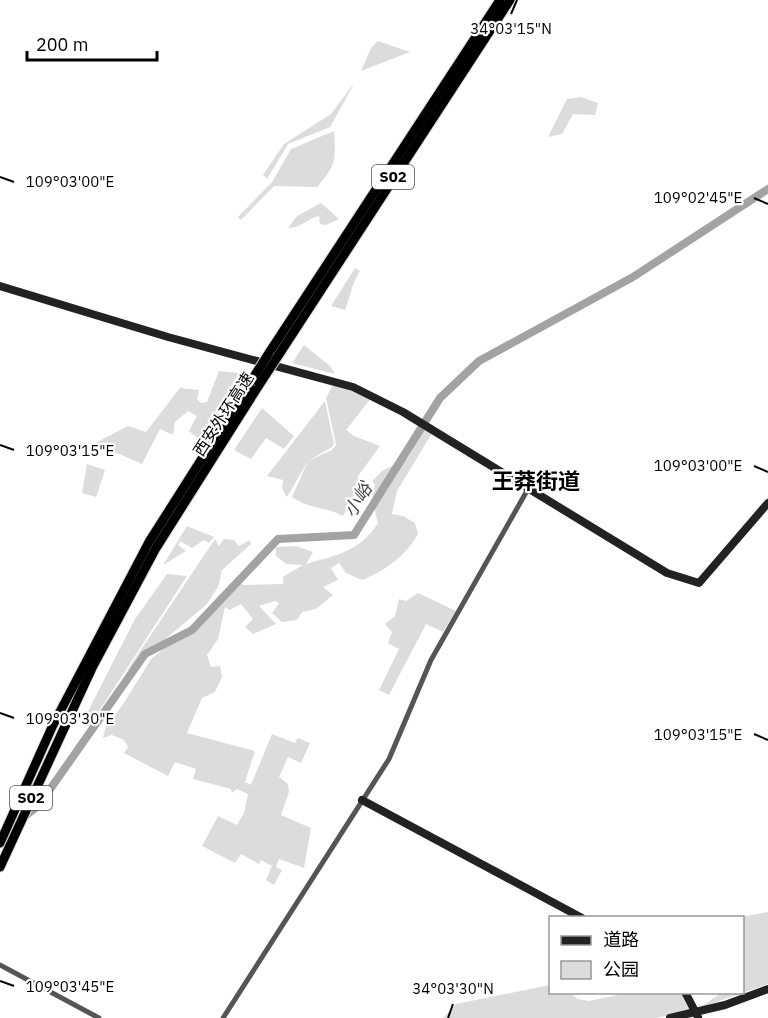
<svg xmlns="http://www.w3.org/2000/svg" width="768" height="1018" font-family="'IBM Plex Sans','Noto Sans SC',sans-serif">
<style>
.green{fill:#dcdcdc}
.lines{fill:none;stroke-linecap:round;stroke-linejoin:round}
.river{stroke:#a3a3a3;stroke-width:8}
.highway-casing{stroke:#dbdbdb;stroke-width:11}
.street{stroke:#555;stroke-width:5}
.secondary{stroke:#222;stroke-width:8}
.highway{stroke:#000;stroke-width:9}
.highway-bridge-casing{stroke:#dbdbdb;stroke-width:11;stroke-linecap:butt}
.highway-bridge{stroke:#000;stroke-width:9}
.ticks{fill:none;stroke:#000;stroke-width:2}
.labels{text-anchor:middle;stroke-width:4.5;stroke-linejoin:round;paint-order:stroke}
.shield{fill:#fff;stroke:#4c4c4c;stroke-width:1.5}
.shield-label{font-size:15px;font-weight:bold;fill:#000}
.street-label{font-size:16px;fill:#000;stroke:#fff}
.water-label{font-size:18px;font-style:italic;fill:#444;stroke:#fff}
.district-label{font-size:22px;font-weight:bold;fill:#000;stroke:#fff}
.ticks-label{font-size:15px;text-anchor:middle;fill:#000;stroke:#fff;stroke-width:4.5;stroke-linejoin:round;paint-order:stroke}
</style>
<rect width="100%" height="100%" fill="#fff"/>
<g class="green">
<path d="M378 41 410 52 361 71 371 48Z"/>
<path d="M355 82 330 127 288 144 267 179 263 175 284 144 331 114Z"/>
<path d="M581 97 598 103 595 115 573 114 562 134 548 137 567 99Z"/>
<path d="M334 131C336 159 336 166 317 187L274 186 241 220 238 217 272 182 291 149Z"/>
<path d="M321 203 339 219 326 225 320 224 319 216C308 218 302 228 288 228L297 216Z"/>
<path d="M355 268 360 271C351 285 351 295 345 310L331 306Z"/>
<path d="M304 345 330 366 335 374 292 363Z"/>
<path d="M219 371 239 373 199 439 189 431 197 416 188 411 175 422 173 435 160 429 142 464 95 443 128 426 146 432 180 388 199 390 197 399 201 403 207 402Z"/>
<path d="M334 383 372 397 346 430 354 436 380 446 358 476 359 486 343 516C324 506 311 510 292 497L308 461 287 497 282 488 283 480 267 476 325 401 334 444 332 447 308 461 332 450 336 445 326 398Z"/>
<path d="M262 408 294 436 284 449 266 438 251 459 234 450Z"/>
<path d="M423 428 432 433 397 491 392 514 403 516 415 523 418 534C407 555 383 572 362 580L346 573 339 563 331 568 338 580 323 587 333 595 316 609 302 612 297 620 282 622 272 613 279 603 275 601 259 606 276 624 253 634 245 627 253 619 241 604 230 610 225 607 218 639 207 655 211 667 220 666 222 677 215 692 202 698 187 733 255 751 245 782 251 785 272 734 295 743 298 738 310 743 301 763 288 757 279 777 288 784 289 792 281 815 311 828 304 868 279 859 276 867 282 870 274 885 266 880 272 866 261 860 259 864 241 854 235 863 202 846 218 816 237 825 244 813 248 794 237 789 232 793 231 789 193 779 196 769 175 762 168 776 124 753 128 747 124 740 112 735 103 738 106 725 122 706 151 659 205 616 237 578 243 585 283 584V577L303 565 286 564 276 556V547L296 546 313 552 306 564C337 555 359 552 378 523L372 500 375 484 372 481 382 471 408 458Z"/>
<path d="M87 464 105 470 96 497 82 493Z"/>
<path d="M187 526 214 537 209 543 204 540 192 548 180 541 178 545 186 551 163 565Z"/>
<path d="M215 539 219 546 224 539 234 540 239 546 250 540 251 544 222 570 218 587 207 604 126 672Z"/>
<path d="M167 574 187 576 90 725 84 719 135 619Z"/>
<path d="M418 593 456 611 443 632 426 624 389 695 379 690 399 649 388 643 392 632 385 624 395 616 399 599 406 601Z"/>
<path d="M768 912V984L699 1008 718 995 717 993 742 992 741 917Z"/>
<path d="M550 985V992L570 993 578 999 589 1001 627 993H683L694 1011 655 1018H443L456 1004Z"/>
</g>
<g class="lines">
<path class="river" d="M6 831 39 805 145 654 192 630 278 539 354 535 440 398 479 361 633 277 768 189"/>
<g class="highway-casing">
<g id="highway">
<path d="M269 353 500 0"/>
<path d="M278 356 510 0"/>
<path d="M0 843 53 725 149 542 250 383"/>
<path d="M0 867 92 668 156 548 259 385"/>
</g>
</g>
<g class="street">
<path d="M0 965 99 1018"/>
<path d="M223 1018 389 759 431 660 528 489"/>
</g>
<g class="secondary">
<path d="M0 286 168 337 353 387 403 412 667 573 699 583 768 503"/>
<path d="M362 800 582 918"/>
<path d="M685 992 698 1017"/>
<path d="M670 1018 725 1005 768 989"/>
</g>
<use href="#highway" class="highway"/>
<g class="highway-bridge-casing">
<g id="highway-bridge">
<path d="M250 383 269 353"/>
<path d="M259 385 278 356"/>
</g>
</g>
<use href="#highway-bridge" class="highway-bridge"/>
</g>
<path class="ticks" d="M511 14 517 0M0 177 14 182M754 198 768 204M0 445 14 450M754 466 768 472M0 713 14 718M754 734 768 740M0 981 14 986M448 1018 453 1004"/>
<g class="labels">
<g class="shield">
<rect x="372" y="165" width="42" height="24" rx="4.5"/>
<rect x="10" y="786" width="42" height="24" rx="4.5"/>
</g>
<g class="shield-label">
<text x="393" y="182">S02</text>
<text x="31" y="803">S02</text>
</g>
<g class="street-label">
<text transform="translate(223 414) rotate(-57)" y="6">西安外环高速</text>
</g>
<g class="water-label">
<text transform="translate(358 500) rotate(-58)" y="6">小峪</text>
</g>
<g class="district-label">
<text x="536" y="489">王莽街道</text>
</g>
</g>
<g class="ticks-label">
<text x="511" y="34">34°03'15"N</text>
<text x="70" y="187">109°03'00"E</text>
<text x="698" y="203">109°02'45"E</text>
<text x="70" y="456">109°03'15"E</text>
<text x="698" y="471">109°03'00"E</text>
<text x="70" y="724">109°03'30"E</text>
<text x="698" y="740">109°03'15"E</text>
<text x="70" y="992">109°03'45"E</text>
<text x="453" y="994">34°03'30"N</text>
</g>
<rect x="549" y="916" width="195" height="78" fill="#ffffff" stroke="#999999" stroke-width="1.5"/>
<rect x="561" y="936" width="30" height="9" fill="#222222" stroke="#999999" stroke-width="1.5"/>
<text x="603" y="946" font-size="18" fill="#000000">道路</text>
<rect x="561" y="961" width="30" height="18" fill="#dcdcdc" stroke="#999999" stroke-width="1.5"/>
<text x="603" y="976" font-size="18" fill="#000000">公园</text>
<path d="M27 51v9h130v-9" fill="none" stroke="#000000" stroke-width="3"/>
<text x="36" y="51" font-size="18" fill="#000000" stroke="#ffffff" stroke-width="4.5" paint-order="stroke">200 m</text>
</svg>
